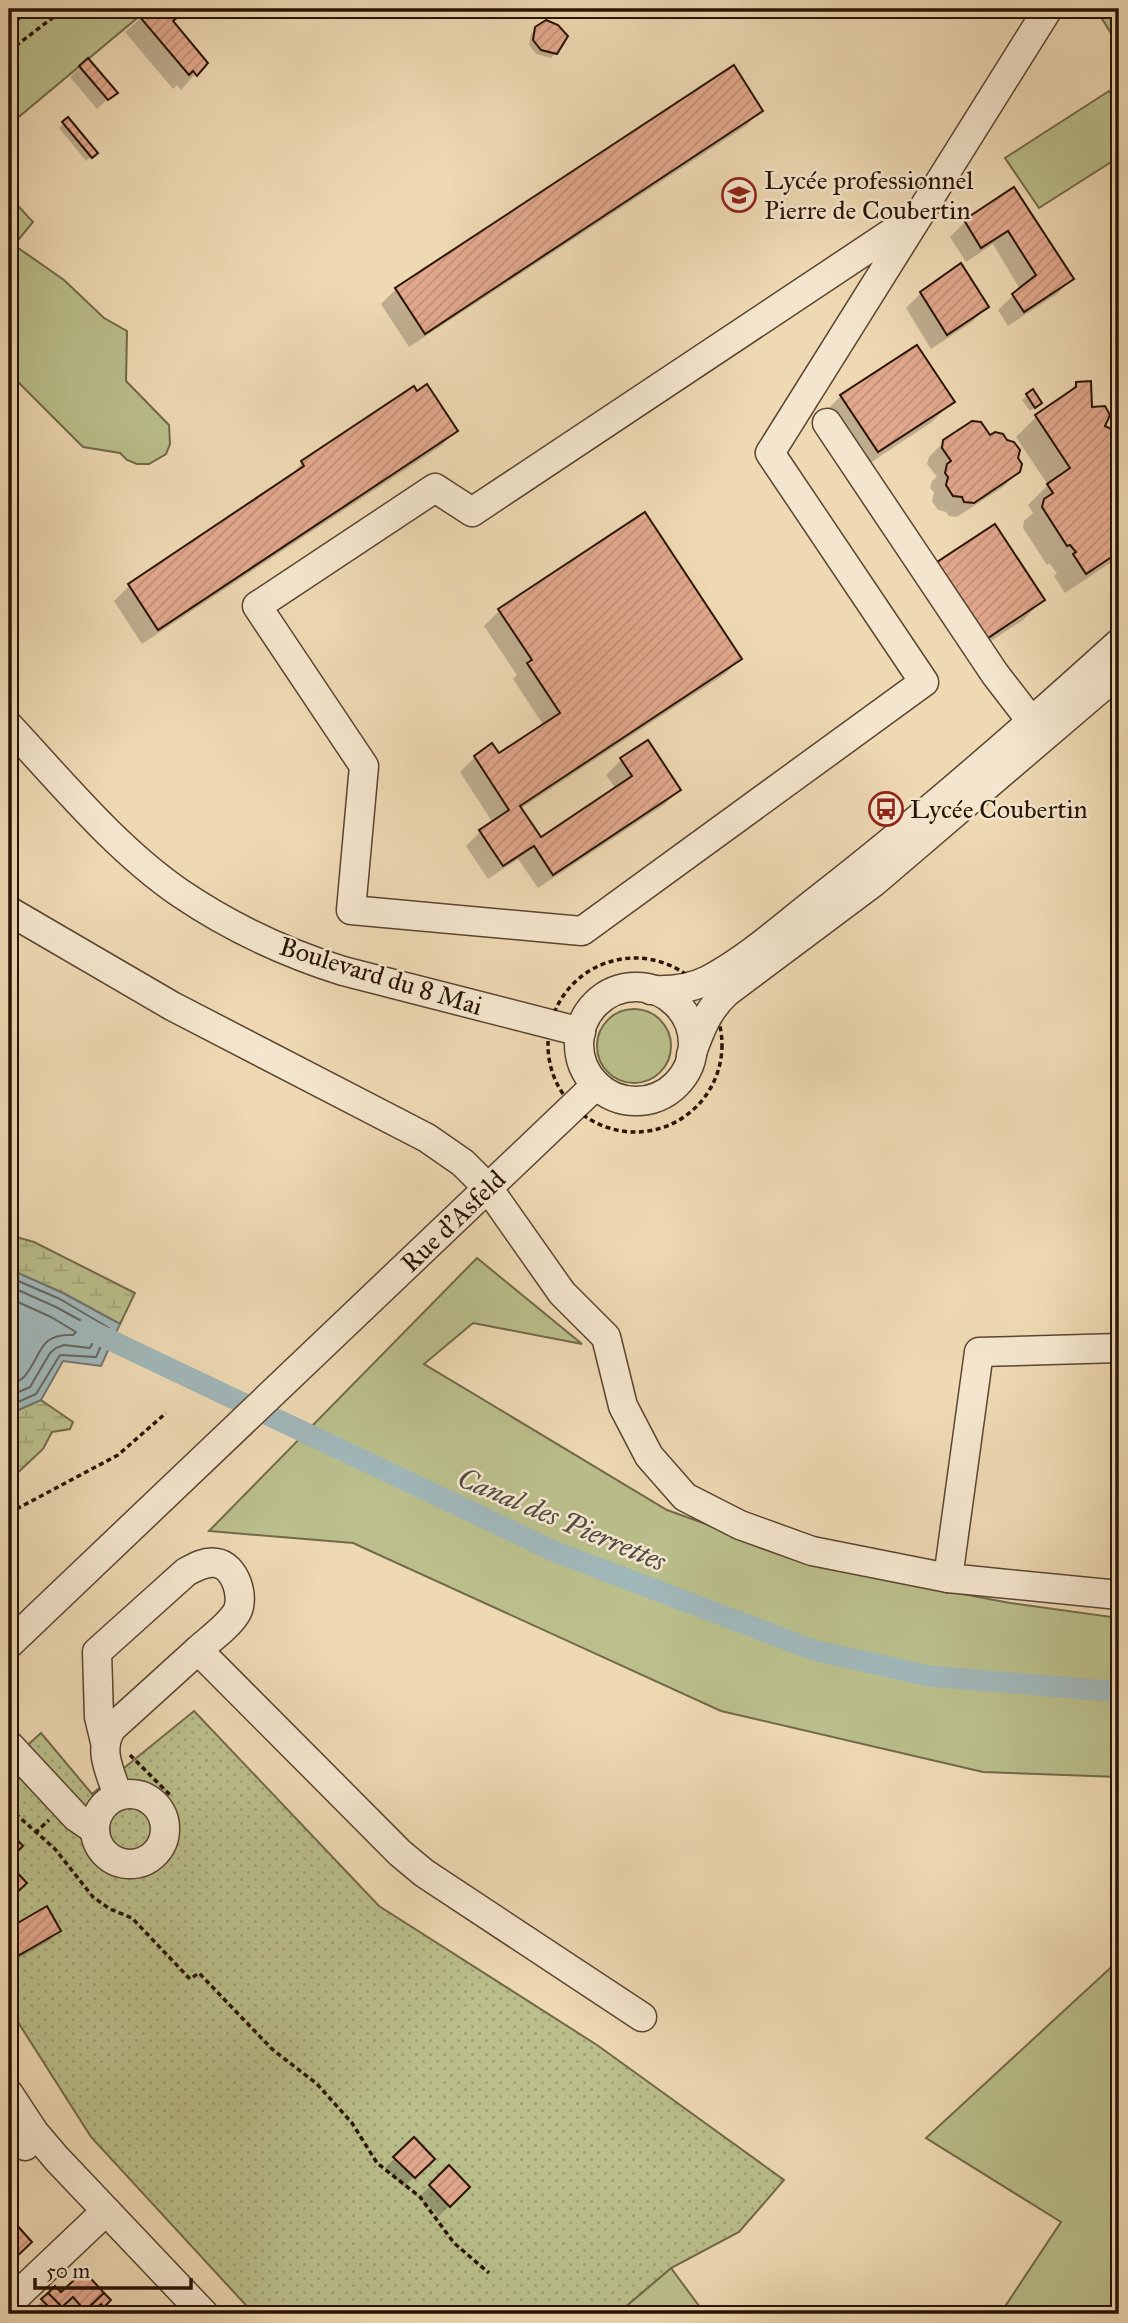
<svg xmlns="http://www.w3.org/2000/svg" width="1128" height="2323" font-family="'IM FELL Great Primer',serif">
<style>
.green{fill:#babf8b;stroke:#726948;stroke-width:2}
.wetland{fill:url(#wetland-marsh);stroke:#726948;stroke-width:2}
.park{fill:url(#park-dots);stroke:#726948;stroke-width:2}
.water{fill:#a0b7b9;stroke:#707571;stroke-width:2}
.shadow{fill:#0003}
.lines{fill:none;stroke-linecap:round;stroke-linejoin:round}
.shore{stroke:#64655f;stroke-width:2}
.canal{stroke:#a0b7b9;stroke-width:21}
.building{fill:url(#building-hatch);stroke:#291305;stroke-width:2}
.minor-casing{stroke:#5a4430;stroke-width:31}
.path{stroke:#291305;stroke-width:3.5;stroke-dasharray:5 3.5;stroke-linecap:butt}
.minor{stroke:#f4e6ce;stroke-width:28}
.labels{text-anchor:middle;stroke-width:5;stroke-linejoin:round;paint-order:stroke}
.poi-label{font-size:26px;fill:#291305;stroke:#f4e6ce;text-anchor:start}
.street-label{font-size:26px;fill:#291305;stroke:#f4e6ce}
.water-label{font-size:28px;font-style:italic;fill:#534c44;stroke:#f4e6ce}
</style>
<defs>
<pattern id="wetland-marsh" width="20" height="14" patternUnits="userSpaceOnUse" patternTransform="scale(1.75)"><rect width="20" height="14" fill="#babf8b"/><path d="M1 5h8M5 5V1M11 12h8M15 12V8" fill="none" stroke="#a0a376"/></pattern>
<pattern id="park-dots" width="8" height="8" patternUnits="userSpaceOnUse" patternTransform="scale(1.75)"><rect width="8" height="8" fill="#babf8b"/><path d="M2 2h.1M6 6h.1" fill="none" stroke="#a0a376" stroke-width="1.8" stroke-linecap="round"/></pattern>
<pattern id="building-hatch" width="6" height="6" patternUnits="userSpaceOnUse" patternTransform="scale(1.75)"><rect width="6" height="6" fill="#e2a88d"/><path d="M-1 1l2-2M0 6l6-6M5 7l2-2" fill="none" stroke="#c29078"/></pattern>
</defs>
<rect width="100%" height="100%" fill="#eed9b3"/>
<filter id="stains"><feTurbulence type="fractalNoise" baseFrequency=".00286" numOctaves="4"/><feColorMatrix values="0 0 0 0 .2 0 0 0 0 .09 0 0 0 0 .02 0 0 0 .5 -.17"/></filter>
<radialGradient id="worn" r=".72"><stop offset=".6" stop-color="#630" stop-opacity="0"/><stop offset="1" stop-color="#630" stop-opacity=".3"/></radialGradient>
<g class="green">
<path d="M9 9H148L9 125Z"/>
<path d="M1106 9H1119V46L1099 14Z"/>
<path d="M1109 91 1119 106V157L1039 208 1005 158Z"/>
<path d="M9 196 33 222 14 245 64 280 104 318 127 331 126 381 169 425 170 444 166 454 149 464H137L127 460 120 453 83 447 9 373Z"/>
<circle cx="634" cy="1046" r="37"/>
<path d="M477 1258 582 1344 473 1323 424 1364 667 1510 831 1569 1010 1603 1119 1618V1777L983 1772 721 1711 353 1543 209 1531Z"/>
<path d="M1119 1960V2306L1110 2314H1000L1061 2222 926 2138Z"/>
<path d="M671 2268 705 2314H617Z"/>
</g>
<g class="wetland">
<path d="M9 1235 34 1242 135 1293 120 1324 63 1293 9 1269Z"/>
<path d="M41 1400 73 1422 70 1429 52 1432 43 1449 9 1481V1414Z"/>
</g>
<path class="park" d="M194 1711 379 1906 597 2045 784 2180 739 2232 671 2268 617 2314H254L91 2137 9 2008V1762L41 1733 92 1794Z"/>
<path class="water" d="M9 1269 63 1293 120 1324 101 1366 63 1361 41 1400 9 1414Z"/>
<g class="shadow">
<path d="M151 9H169L175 17 171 21 205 63 181 90 177 85 173 89 125 32Z"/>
<path d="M765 9H790L773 20Z"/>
<path d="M536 29 556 53 551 58 536 54 529 45 531 34Z"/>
<path d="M88 60 115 92 97 109 70 77Z"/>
<path d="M761 110 746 126 409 347 381 304 396 289Z"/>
<path d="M68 119 96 153 86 161 59 128Z"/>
<path d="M1013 190 1072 279 1057 294 1008 326 998 310 1020 289 993 244 966 262 950 237 965 222Z"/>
<path d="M921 293 987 307 972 322 931 349 906 308Z"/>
<path d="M1077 383 1102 426 1119 435 1114 444 1119 440V557L1065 593 1054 576 1057 573 1049 563 1047 565 1023 528 1024 521 1033 513 1028 505 1048 485 1016 437 1036 417 1059 401Z"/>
<path d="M1032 392 1035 407 1030 411 1022 400Z"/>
<path d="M841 396 952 402 932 422 858 471 821 416Z"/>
<path d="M456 430 441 446 142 644 114 601 129 586 288 479 302 463Z"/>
<path d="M990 438 1017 459 1019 471 1003 487 957 517 949 516 946 512 938 510 932 501 934 492 930 488 932 481 937 477 927 464 929 457 945 441Z"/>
<path d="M938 564 1043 600 1023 620 967 657 918 584Z"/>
<path d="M499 611 740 659 725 674 520 809 540 839 616 789 606 775 621 760 679 790 664 805 538 888 518 859 488 879 466 846 481 831 493 823 460 772 475 757 499 756 544 726 513 679 517 675 484 626Z"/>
<path d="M47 1909 59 1931 49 1941 9 1964V1930Z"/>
<path d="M414 2139 432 2159 404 2187 385 2168Z"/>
<path d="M449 2168 468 2187 439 2216 420 2196Z"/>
<path d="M55 2288 61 2295 108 2300 98 2310 95 2307 88 2314H70L62 2306 52 2314H37L33 2310Z"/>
</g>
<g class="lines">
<g class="shore">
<path d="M9 1277 60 1299 109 1328 96 1357 60 1355 36 1394 9 1406"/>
<path d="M9 1286 56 1307 96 1329 98 1332 90 1348 64 1345 56 1348 50 1353 30 1387 9 1396"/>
<path d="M9 1298 51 1317 76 1332 73 1335C38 1333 42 1356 24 1377 20 1381 14 1383 9 1385"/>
</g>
<path class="canal" d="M87 1329 556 1552 813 1650 929 1676 1119 1692"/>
</g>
<g class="building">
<path d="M148 9H171L178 17 173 21 208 63 197 76 193 71 189 75 139 16Z"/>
<path d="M546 20 558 25 568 36 557 54 541 50 533 40 535 27Z"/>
<path d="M88 58 118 93 108 100 79 66Z"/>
<path d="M734 65 763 111 425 334 395 288Z"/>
<path d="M68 117 98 153 92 158 62 122Z"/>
<path d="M1014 187 1074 279 1024 312 1012 294 1036 275 1008 231 981 248 964 220Z"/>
<path d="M961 263 989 307 947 335 920 292Z"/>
<path d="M917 345 955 402 878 452 840 395Z"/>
<path d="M1091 381 1092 407 1105 406 1110 415 1105 426 1119 433 1114 449 1119 458V552L1086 574 1073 554 1076 552 1070 545 1067 546 1042 507 1044 499 1053 493 1047 484 1070 468 1035 415 1076 387V382Z"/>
<path d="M427 384 458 431 158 630 128 584 304 466 301 461 414 386 417 391Z"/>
<path d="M1033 389 1042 403 1035 408 1026 394Z"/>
<path d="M972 421 981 422 990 435 995 432 1003 434 1007 440 1014 442 1020 450 1018 458 1022 464 1020 472 974 503 964 502 962 497 953 496 946 485 948 477 945 473 947 464 951 461 942 448 943 440Z"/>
<path d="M1119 438V458L1114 449Z"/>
<path d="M645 512 742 659 520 806 541 837 632 776 620 758 648 740 681 790 553 875 534 846 503 866 479 830 509 810 474 756 492 743 499 753 560 713 527 663 532 660 498 609Z"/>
<path d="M995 524 1045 600 988 638 937 562Z"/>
<path d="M9 1831 23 1846 9 1860Z"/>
<path d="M9 1864 27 1883 9 1900Z"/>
<path d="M47 1906 61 1931 9 1961V1928Z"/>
<path d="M414 2137 435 2159 415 2178 393 2157Z"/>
<path d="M449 2165 470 2187 450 2207 429 2185Z"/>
<path d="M9 2188 16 2196 9 2202Z"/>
<path d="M14 2222 32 2242 9 2264V2227Z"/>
<path d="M84 2271 104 2293 85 2311 73 2297 62 2307 48 2293 55 2286 61 2292Z"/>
<path d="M48 2293 61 2306 52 2314H46L51 2309 41 2299Z"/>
<path d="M104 2293 111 2300 104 2307 101 2304 88 2314 85 2311Z"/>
</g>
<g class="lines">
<g class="minor-casing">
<g id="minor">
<path d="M917 216 472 512 435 488 257 606 364 766 351 910 582 931 924 682 770 453 1048 9"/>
<path d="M827 423 995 674 1042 735"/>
<path d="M9 726C62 783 115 848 180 893 230 927 286 953 343 971L581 1032"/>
<path d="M9 911 172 1006 427 1138 463 1163 488 1188 562 1293 606 1337 623 1406 649 1456 685 1497 740 1525 812 1551 948 1578 979 1352 1119 1348"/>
<circle cx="636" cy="1044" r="57"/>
<path d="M651 990C671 991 690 989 708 980 747 960 785 925 820 898 923 818 1022 731 1119 643"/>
<path d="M691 1055C700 1031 707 1010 727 992L874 882 1101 688 1119 670"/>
<path d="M948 1578 1119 1595"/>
<path d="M9 1644 596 1085"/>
<path d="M105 1742 99 1717 97 1652 186 1572C195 1567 205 1561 216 1563 235 1565 245 1597 237 1612 229 1626 210 1639 198 1650"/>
<path d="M9 1745 76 1817 95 1830"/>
<circle cx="130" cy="1829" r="35"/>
<path d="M118 1796C111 1773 97 1750 112 1728L198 1650 400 1853 424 1873 642 2017"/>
<path d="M9 2094 34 2132 57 2159 204 2314"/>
<path d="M9 2133 25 2146"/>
<path d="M9 2303 106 2211"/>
</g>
</g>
<g class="path">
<path d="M9 27 30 9"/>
<path d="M9 51 64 9"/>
<circle cx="635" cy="1045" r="87"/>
<path d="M9 1513 118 1455 166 1413"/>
<path d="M130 1755 170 1795"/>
<path d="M9 1808 55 1849 93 1897 110 1909 132 1918 190 1979 199 1973 272 2049 317 2084 352 2123 377 2163 420 2197 454 2243 489 2273"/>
<path d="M35 1833 49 1820"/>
</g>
<use href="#minor" class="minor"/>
</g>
<defs>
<g id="school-ring" transform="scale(1.75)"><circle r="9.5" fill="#f4e6ce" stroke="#8f2418" stroke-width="1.5"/><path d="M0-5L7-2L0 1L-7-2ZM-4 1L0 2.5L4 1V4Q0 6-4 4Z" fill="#8f2418"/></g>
<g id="bus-ring" transform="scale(1.75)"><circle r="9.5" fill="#f4e6ce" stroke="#8f2418" stroke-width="1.5"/><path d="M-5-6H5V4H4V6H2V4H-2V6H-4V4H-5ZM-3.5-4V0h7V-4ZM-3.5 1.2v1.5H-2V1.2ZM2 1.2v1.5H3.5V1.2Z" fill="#8f2418"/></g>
</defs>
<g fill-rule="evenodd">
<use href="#school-ring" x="739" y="195"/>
<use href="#bus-ring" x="886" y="809"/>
</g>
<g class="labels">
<g class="poi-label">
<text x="764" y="189">Lycée professionnel<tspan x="764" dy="30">Pierre de Coubertin</tspan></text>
<text x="910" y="818">Lycée Coubertin</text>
</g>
<g class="street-label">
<text transform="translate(381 976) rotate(17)" y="9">Boulevard du 8 Mai</text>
<text transform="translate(453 1221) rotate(-44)" y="9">Rue d'Asfeld</text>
</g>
<g class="water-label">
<text transform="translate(562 1519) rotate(23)" y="10">Canal des Pierrettes</text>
</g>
</g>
<rect width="1128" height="2323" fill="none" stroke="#eed9b3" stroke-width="35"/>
<rect x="10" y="10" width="1107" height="2302" fill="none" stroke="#291305" stroke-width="3.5"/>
<rect x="18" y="18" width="1093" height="2288" fill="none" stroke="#291305" stroke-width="2"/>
<path d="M35 2278v10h156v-10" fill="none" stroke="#291305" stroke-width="3.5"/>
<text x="46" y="2278" font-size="21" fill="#291305" stroke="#f4e6ce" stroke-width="5" paint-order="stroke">50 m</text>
<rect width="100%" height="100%" filter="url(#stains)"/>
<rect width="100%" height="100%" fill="url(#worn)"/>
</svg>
